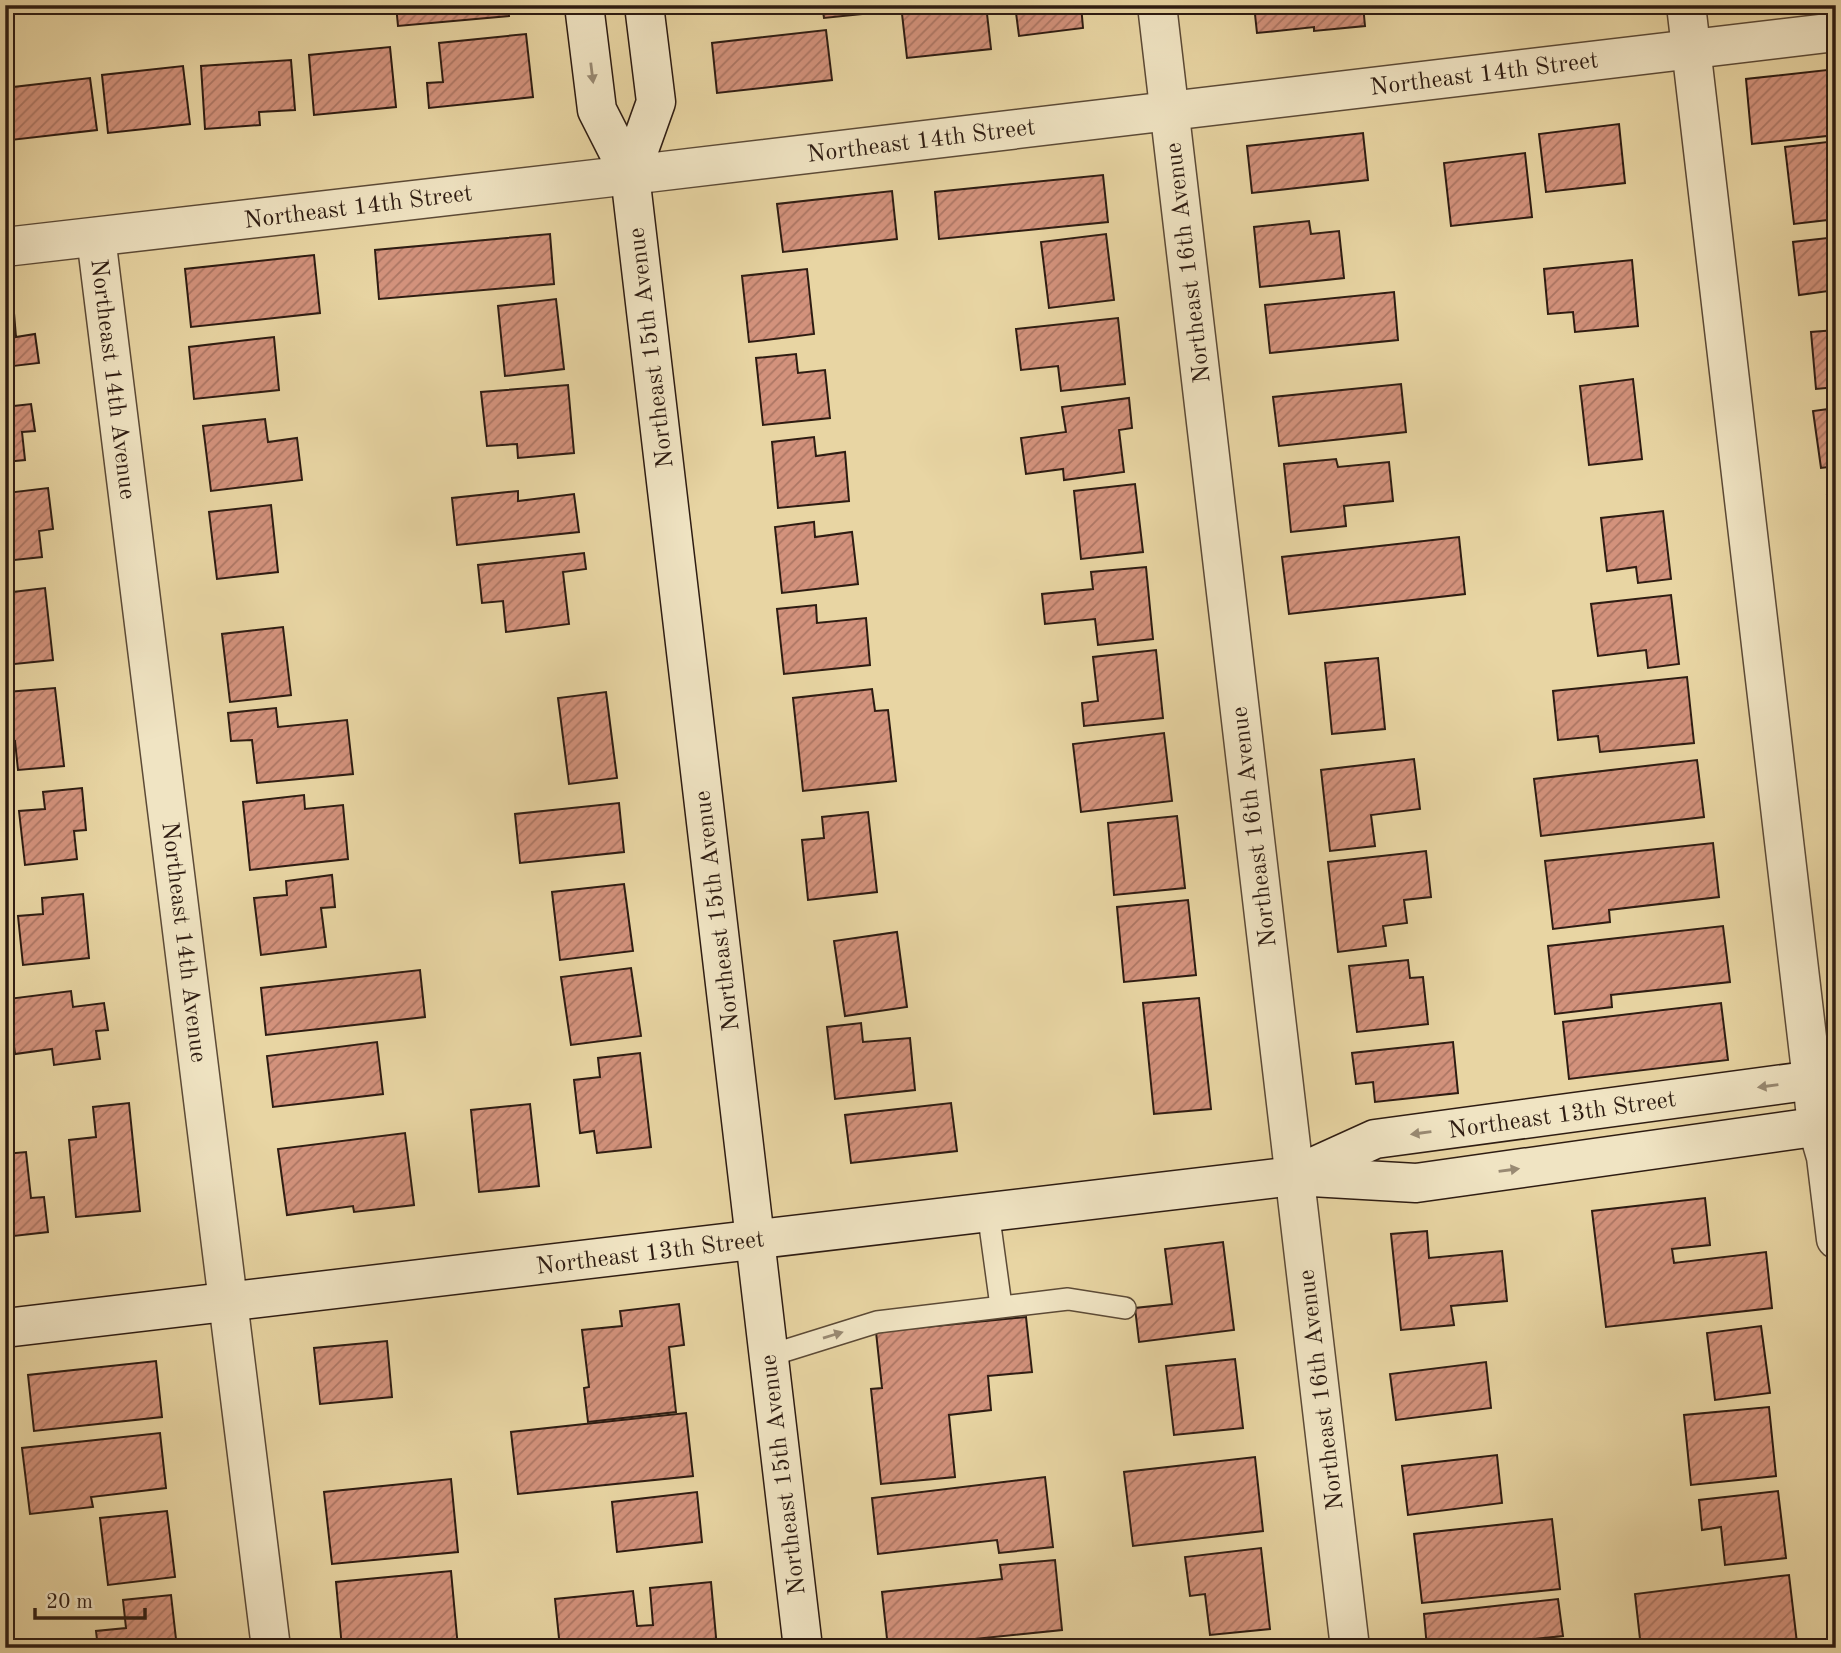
<svg xmlns="http://www.w3.org/2000/svg" width="1841" height="1653" font-family="'Old Standard TT',serif">
<style>
.building{fill:url(#building-hatch);stroke:#2e1c12;stroke-width:2}
.lines{fill:none;stroke-linecap:round;stroke-linejoin:round}
.lane-casing{stroke:#5c4a36;stroke-width:24}
.street-casing{stroke:#5c4a36;stroke-width:41}
.secondary-casing{stroke:#2e1c12;stroke-width:41}
.lane{stroke:#f0e4c3;stroke-width:21}
.street{stroke:#f0e4c3;stroke-width:38}
.secondary{stroke:#f0e4c3;stroke-width:38}
.oneway{fill:#998a73}
.labels{text-anchor:middle;stroke-width:7;stroke-linejoin:round;paint-order:stroke}
.street-label{font-size:24px;fill:#2e1c12;stroke:#f0e4c3}
</style>
<defs>
<pattern id="building-hatch" width="6" height="6" patternUnits="userSpaceOnUse" patternTransform="scale(1.75)"><rect width="6" height="6" fill="#d3927c"/><path d="M-1 1l2-2M0 6l6-6M5 7l2-2" fill="none" stroke="#ac7664"/></pattern>
</defs>
<rect width="100%" height="100%" fill="#e8d5a3"/>
<filter id="stains"><feTurbulence type="fractalNoise" baseFrequency=".00286" numOctaves="4"/><feColorMatrix values="0 0 0 0 .2 0 0 0 0 .09 0 0 0 0 .02 0 0 0 .5 -.17"/></filter>
<radialGradient id="worn" r=".72"><stop offset=".6" stop-color="#630" stop-opacity="0"/><stop offset="1" stop-color="#630" stop-opacity=".3"/></radialGradient>
<g class="building">
<path d="M396 5H508L509 16 398 26Z"/>
<path d="M715 5H767V8L716 13Z"/>
<path d="M822 5H880L881 12 824 18Z"/>
<path d="M901 5H986L991 49 907 58Z"/>
<path d="M1015 5H1081L1083 28 1019 36Z"/>
<path d="M1229 5H1363L1365 26 1314 31V27L1257 33 1254 5 1229 7Z"/>
<path d="M826 30 832 80 717 93 712 43Z"/>
<path d="M526 34 533 97 429 108 427 83 443 82 439 43Z"/>
<path d="M390 47 396 107 314 115 309 55Z"/>
<path d="M291 60 295 110 259 112 260 125 205 129 201 66Z"/>
<path d="M183 66 190 124 108 133 102 75Z"/>
<path d="M1836 69V135L1752 144 1746 79Z"/>
<path d="M90 78 97 130 11 140 5 88Z"/>
<path d="M1619 124 1625 183 1546 192 1539 134Z"/>
<path d="M1363 133 1368 180 1252 193 1247 146Z"/>
<path d="M1836 141V219L1794 224 1785 147Z"/>
<path d="M1525 153 1532 217 1451 226 1444 163Z"/>
<path d="M1103 175 1108 222 939 239 935 192Z"/>
<path d="M892 191 897 239 783 252 777 204Z"/>
<path d="M1309 221 1311 234 1339 231 1344 278 1260 287 1254 227Z"/>
<path d="M550 234 554 284 379 299 375 250Z"/>
<path d="M1106 234 1114 300 1049 308 1041 242Z"/>
<path d="M1836 237V290L1799 295 1793 242Z"/>
<path d="M314 255 320 313 191 327 185 269Z"/>
<path d="M1632 260 1638 326 1575 332 1573 312 1548 314 1544 269Z"/>
<path d="M807 269 814 334 749 342 742 276Z"/>
<path d="M1394 292 1398 340 1270 353 1265 305Z"/>
<path d="M556 299 564 369 505 376 498 306Z"/>
<path d="M13 301 16 337 35 334 39 363 5 367V302Z"/>
<path d="M1118 318 1125 384 1061 391 1058 366 1021 370 1016 329Z"/>
<path d="M1836 330V387L1816 389 1811 332Z"/>
<path d="M274 337 279 390 194 399 189 347Z"/>
<path d="M796 354 798 373 825 370 830 418 763 425 756 358Z"/>
<path d="M1633 379 1642 459 1589 465 1580 386Z"/>
<path d="M1401 384 1406 432 1279 446 1273 397Z"/>
<path d="M568 385 574 453 518 458 517 444 487 446 481 392Z"/>
<path d="M1129 398 1132 428 1119 430 1124 472 1064 480 1063 469 1026 474 1021 438 1066 432 1062 407Z"/>
<path d="M31 404 35 431 22 432 25 460 5 462V407Z"/>
<path d="M1836 408V466L1821 468 1813 411Z"/>
<path d="M265 419 268 442 297 438 302 480 211 491 203 426Z"/>
<path d="M814 437 816 456 845 452 849 501 778 508 772 442Z"/>
<path d="M1336 459 1338 467 1389 462 1393 501 1344 506 1346 526 1291 532 1284 464Z"/>
<path d="M1135 484 1143 552 1081 559 1074 491Z"/>
<path d="M48 488 53 529 39 531 42 557 5 561V509H8L6 493Z"/>
<path d="M518 491V501L574 494 579 532 457 545 452 498Z"/>
<path d="M1836 494V552H1834L1827 495Z"/>
<path d="M271 505 278 572 217 579 209 512Z"/>
<path d="M1663 511 1671 579 1638 583 1636 567 1607 571 1601 518Z"/>
<path d="M814 522 815 537 852 532 858 584 782 593 775 527Z"/>
<path d="M1459 537 1465 594 1289 614 1282 557Z"/>
<path d="M584 553 586 569 563 572 569 624 506 632 503 601 482 603 478 565Z"/>
<path d="M1146 567 1153 639 1098 645 1095 619 1045 624 1042 594 1093 589 1091 572Z"/>
<path d="M45 588 53 660 5 665V593Z"/>
<path d="M1671 595 1679 664 1648 668 1646 650 1598 656 1591 604Z"/>
<path d="M816 605 817 623 866 618 870 665 784 674 777 609Z"/>
<path d="M283 627 291 695 230 702 222 634Z"/>
<path d="M1156 650 1163 718 1084 726 1082 703 1098 701 1093 657Z"/>
<path d="M1378 658 1385 729 1332 734 1325 663Z"/>
<path d="M1687 677 1694 743 1600 752 1598 736 1558 740 1553 691Z"/>
<path d="M55 688 64 766 18 770 15 741 5 742V712L9 711 7 692Z"/>
<path d="M872 689 875 711 888 710 896 781 803 791 793 698Z"/>
<path d="M606 692 617 778 569 784 558 698Z"/>
<path d="M276 708 278 727 347 720 353 774 257 783 252 740 231 741 228 713Z"/>
<path d="M1164 733 1172 801 1081 812 1073 744Z"/>
<path d="M1414 759 1420 809 1371 815 1375 846 1330 851 1321 770Z"/>
<path d="M1697 760 1704 817 1541 836 1534 779Z"/>
<path d="M82 788 86 830 74 831 77 859 25 865 19 811 45 809 43 792Z"/>
<path d="M304 795 305 809 343 805 348 859 250 870 243 802Z"/>
<path d="M619 803 624 852 520 863 515 814Z"/>
<path d="M868 812 877 892 808 900 802 840 824 838 822 817Z"/>
<path d="M1177 816 1185 888 1114 895 1108 823Z"/>
<path d="M1713 843 1719 897 1609 910 1610 922 1553 929 1545 861Z"/>
<path d="M1426 851 1431 897 1404 900 1407 923 1383 926 1386 946 1338 952 1328 862Z"/>
<path d="M332 875 335 907 321 908 326 947 261 955 254 898 287 895 286 881Z"/>
<path d="M624 884 633 951 560 960 552 892Z"/>
<path d="M83 894 89 958 23 965 18 916 43 914 42 898Z"/>
<path d="M1188 900 1196 975 1124 982 1117 907Z"/>
<path d="M1723 926 1730 982 1611 995 1612 1007 1555 1014 1548 946Z"/>
<path d="M897 932 907 1007 845 1016 834 941Z"/>
<path d="M1408 960 1410 978 1423 977 1428 1024 1357 1032 1349 966Z"/>
<path d="M631 968 641 1036 571 1045 561 977Z"/>
<path d="M420 970 425 1017 266 1035 261 988Z"/>
<path d="M71 991 73 1007 104 1003 108 1030 96 1031 100 1059 54 1065 52 1049 15 1054 8 999Z"/>
<path d="M1199 998 1211 1109 1154 1114 1143 1003Z"/>
<path d="M1721 1003 1728 1060 1569 1079 1563 1022Z"/>
<path d="M861 1023 863 1042 910 1038 915 1090 835 1099 827 1027Z"/>
<path d="M377 1042 383 1094 273 1107 267 1056Z"/>
<path d="M1453 1042 1458 1093 1375 1102 1373 1082 1356 1084 1352 1053Z"/>
<path d="M640 1053 651 1147 597 1153 594 1131 580 1133 574 1080 600 1077 598 1058Z"/>
<path d="M129 1103 140 1211 76 1217 69 1140 96 1137 93 1107Z"/>
<path d="M951 1103 957 1151 851 1163 845 1115Z"/>
<path d="M530 1104 539 1186 479 1192 471 1110Z"/>
<path d="M405 1133 414 1205 354 1212 353 1206 287 1215 278 1149Z"/>
<path d="M26 1152 31 1198 44 1197 48 1232 5 1237V1154Z"/>
<path d="M1705 1198 1710 1245 1672 1249 1674 1263 1766 1252 1772 1308 1606 1327 1592 1211Z"/>
<path d="M1427 1231 1429 1258 1502 1251 1507 1301 1451 1306 1454 1325 1401 1330 1391 1234Z"/>
<path d="M1223 1242 1234 1330 1139 1342 1135 1308 1172 1304 1165 1249Z"/>
<path d="M679 1304 684 1345 669 1347 676 1412 588 1422 584 1388 589 1387 582 1330 622 1326 620 1311Z"/>
<path d="M1026 1317 1032 1372 988 1376 991 1410 949 1415 955 1477 881 1484 871 1389 882 1388 876 1332Z"/>
<path d="M1761 1326 1770 1393 1715 1400 1707 1333Z"/>
<path d="M387 1341 392 1397 320 1404 314 1348Z"/>
<path d="M1235 1359 1243 1428 1174 1435 1166 1366Z"/>
<path d="M156 1361 162 1417 34 1431 28 1375Z"/>
<path d="M1486 1362 1491 1408 1396 1420 1390 1374Z"/>
<path d="M1769 1407 1776 1476 1691 1485 1684 1415Z"/>
<path d="M686 1413 693 1476 518 1494 511 1432Z"/>
<path d="M160 1433 166 1488 91 1497 93 1507 30 1514 22 1448Z"/>
<path d="M1497 1455 1502 1503 1408 1515 1402 1466Z"/>
<path d="M1255 1457 1263 1531 1133 1546 1124 1472Z"/>
<path d="M1045 1477 1053 1547 999 1553 997 1540 878 1554 872 1498Z"/>
<path d="M451 1479 458 1552 332 1564 324 1492Z"/>
<path d="M1778 1491 1786 1558 1725 1565 1721 1527 1702 1530 1699 1500Z"/>
<path d="M697 1492 702 1542 617 1552 612 1502Z"/>
<path d="M167 1511 175 1577 108 1585 100 1518Z"/>
<path d="M1552 1519 1560 1589 1422 1603 1414 1534Z"/>
<path d="M1261 1548 1270 1629 1210 1635 1205 1594 1190 1596 1185 1557Z"/>
<path d="M1055 1560 1062 1630 888 1648 882 1592 1002 1579 1000 1565Z"/>
<path d="M451 1571 458 1648H342L336 1582Z"/>
<path d="M1789 1575 1797 1643 1755 1648H1641L1635 1594Z"/>
<path d="M711 1582 717 1648H560L555 1599 633 1591 637 1626 653 1625 650 1588Z"/>
<path d="M171 1595 177 1648H98L96 1631 126 1628 123 1600Z"/>
<path d="M1558 1599 1563 1636 1493 1643 1494 1648H1427L1424 1614Z"/>
</g>
<g class="lines">
<g class="lane-casing">
<g id="lane">
<path d="M988 1211 1001 1306"/>
<path d="M768 1356 877 1322 1068 1299 1125 1308"/>
</g>
</g>
<g class="street-casing">
<g id="street">
<path d="M1157 5 1350 1648"/>
<path d="M1686 5 1812 1080 1817 1126 1826 1157 1836 1239"/>
<path d="M96 237 271 1648"/>
<path d="M5 247 630 175 1836 32"/>
</g>
</g>
<g class="secondary-casing">
<g id="secondary">
<path d="M584 5 597 110 630 175 803 1648"/>
<path d="M630 175 656 102 644 5"/>
<path d="M1300 1173 1375 1139 1836 1077"/>
<path d="M5 1328 1294 1176 1416 1183 1836 1124"/>
</g>
</g>
<use href="#lane" class="lane"/>
<use href="#street" class="street"/>
<use href="#secondary" class="secondary"/>
</g>
<defs><path id="oneway-solid" d="M-6-.8H1V-3.2L6.5 0L1 3.2V.8H-6Z" transform="scale(1.75)"/></defs>
<g class="oneway">
<use href="#oneway-solid" transform="translate(592 73) rotate(83)"/>
<use href="#oneway-solid" transform="translate(1768 1086) rotate(172)"/>
<use href="#oneway-solid" transform="translate(1421 1133) rotate(172)"/>
<use href="#oneway-solid" transform="translate(1509 1170) rotate(-8)"/>
<use href="#oneway-solid" transform="translate(833 1335) rotate(-17)"/>
</g>
<g class="labels">
<g class="street-label">
<text transform="translate(1484 73) rotate(-7)" y="8">Northeast 14th Street</text>
<text transform="translate(921 140) rotate(-7)" y="8">Northeast 14th Street</text>
<text transform="translate(358 206) rotate(-7)" y="8">Northeast 14th Street</text>
<text transform="translate(1187 263) rotate(-97)" y="8">Northeast 16th Avenue</text>
<text transform="translate(650 348) rotate(-97)" y="8">Northeast 15th Avenue</text>
<text transform="translate(114 379) rotate(83)" y="8">Northeast 14th Avenue</text>
<text transform="translate(1253 827) rotate(-97)" y="8">Northeast 16th Avenue</text>
<text transform="translate(716 911) rotate(-97)" y="8">Northeast 15th Avenue</text>
<text transform="translate(185 942) rotate(83)" y="8">Northeast 14th Avenue</text>
<text transform="translate(1562 1114) rotate(-8)" y="8">Northeast 13th Street</text>
<text transform="translate(650 1252) rotate(-7)" y="8">Northeast 13th Street</text>
<text transform="translate(1320 1390) rotate(-97)" y="8">Northeast 16th Avenue</text>
<text transform="translate(782 1475) rotate(-97)" y="8">Northeast 15th Avenue</text>
</g>
</g>
<rect width="1841" height="1653" fill="none" stroke="#e8d5a3" stroke-width="28"/>
<rect x="7" y="7" width="1827" height="1639" fill="none" stroke="#2e1c12" stroke-width="3.5"/>
<rect x="14" y="14" width="1813" height="1625" fill="none" stroke="#2e1c12" stroke-width="2"/>
<path d="M35 1608v10h110v-10" fill="none" stroke="#2e1c12" stroke-width="3.5"/>
<text x="46" y="1608" font-size="21" fill="#2e1c12" stroke="#f0e4c3" stroke-width="5" paint-order="stroke">20 m</text>
<rect width="100%" height="100%" filter="url(#stains)"/>
<rect width="100%" height="100%" fill="url(#worn)"/>
</svg>
